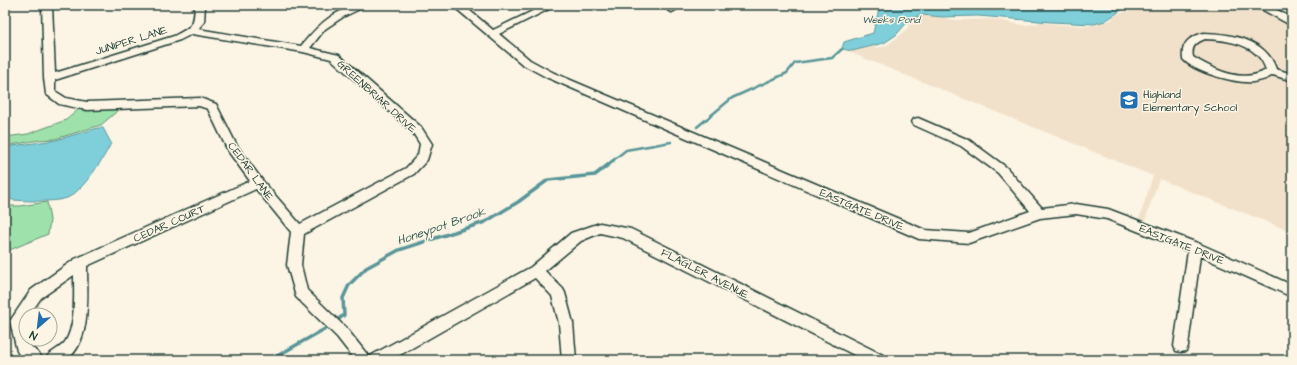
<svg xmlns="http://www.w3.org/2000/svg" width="1297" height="365" font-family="'Architects Daughter',sans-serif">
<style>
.built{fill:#f2e1ca}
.green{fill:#9fe1ab;stroke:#5f8f70}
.water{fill:#7fcfda;stroke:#599598}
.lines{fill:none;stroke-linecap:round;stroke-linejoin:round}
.stream-far1{stroke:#599598;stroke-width:2.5}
.stream{stroke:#599598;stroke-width:3.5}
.minor-casing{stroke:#1f3d34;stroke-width:3}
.minor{fill:#fcf5e5;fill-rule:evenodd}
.labels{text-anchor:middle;stroke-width:3;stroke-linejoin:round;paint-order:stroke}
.far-water-label{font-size:10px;font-style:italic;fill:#325a55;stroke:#fcf5e5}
.street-label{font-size:11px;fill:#1f3d34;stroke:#fcf5e5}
.poi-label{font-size:11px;fill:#1f3d34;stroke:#fcf5e5;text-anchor:start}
.water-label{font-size:12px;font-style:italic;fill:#325a55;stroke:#fcf5e5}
</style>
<rect width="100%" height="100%" fill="#fcf5e5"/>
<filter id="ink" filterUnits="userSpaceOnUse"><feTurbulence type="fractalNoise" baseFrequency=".025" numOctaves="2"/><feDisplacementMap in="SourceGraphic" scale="8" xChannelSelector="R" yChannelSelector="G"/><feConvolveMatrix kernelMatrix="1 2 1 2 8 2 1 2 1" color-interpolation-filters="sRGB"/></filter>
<g filter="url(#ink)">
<path class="built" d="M1137 5H1243L1287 17 1292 29V232L1159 179 1145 221 1139 219 1153 176 849 52 868 45 878 48 887 45 898 37 907 29 911 19 910 12 955 20 993 19 1023 25 1034 24 1041 22 1053 24 1089 26 1111 20 1116 14 1130 11Z"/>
<g class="green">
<path d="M122 107 101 125 55 139 39 140 5 146V137L28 134 66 120 79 109Z"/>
<path d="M47 202 50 220 48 234 5 252V206H20Z"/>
</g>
<g class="water">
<path d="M880 5H1129L1105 21 1094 24 1051 22 978 16 942 17 923 15 911 18 896 35 884 43 852 51 842 49 844 42 873 33Z"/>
<path d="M98 128H103L111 143C105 157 82 192 67 198 54 203 19 201 5 199V147L56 140Z"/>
</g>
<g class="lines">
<g class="stream-far1">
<path d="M697 127 732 98 787 73 795 63 832 58 842 49"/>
<path d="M611 162 626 150 671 142"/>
</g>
<g class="stream">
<path d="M336 321 344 315 343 298 349 285 366 268 399 250 485 222 518 202 548 180 595 175 613 161"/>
<path d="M270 360 330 326"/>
</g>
<g class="minor-casing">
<g id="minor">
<path d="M42 5H52L55 73 174 36C193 26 194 26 195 5H205L204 22 198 29 301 46C319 24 338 5 368 5L343 17 325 29 310 48 339 55 421 127 432 144 427 160 414 174 304 234 301 265 307 290 347 329 370 358 372 355 531 267 571 233 600 223 631 229 883 355 885 360H864L623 238 600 233 581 241 545 271 563 289 565 293 573 323 576 360H562L559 323 552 296 535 278 391 360H355L337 337 296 297 287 265 291 232 256 189 87 266C87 293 92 343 66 360H45C48 352 59 350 65 342 76 326 74 294 74 275L41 298 29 315H26L24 322 26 339H28C31 351 39 350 43 360 32 360 22 362 17 351L10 321 31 290 75 259 250 181 228 151 208 109 199 106 87 110 59 104 46 94 44 78ZM192 34 303 52 331 59 413 133 420 144 418 155 406 168 300 224 262 180 237 146 216 104 200 98 87 102 66 98 55 91V80L180 40Z"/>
<path d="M452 5H463L493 30 545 5H557L499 34 530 60 554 73 925 230 969 233 1030 211 998 173 961 146 914 125 912 122 914 119 918 118 969 140 1006 167 1042 208 1076 204 1108 209 1200 244 1292 285V297L1200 256 1188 346 1186 351 1181 352 1176 351 1174 346 1188 251 1107 219 1076 214 1040 218 969 243 919 239 546 77 522 64Z"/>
<path d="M662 5H673L677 9 672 12 669 11Z"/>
<path d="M1254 5C1270 5 1279 10 1292 19V26Z"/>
<path d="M1204 33C1232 34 1266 39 1276 69L1292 74V81L1273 75C1267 79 1260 81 1253 82 1237 84 1193 72 1183 59 1181 43 1189 37 1204 33ZM1205 39C1229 40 1258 44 1266 70 1243 84 1214 70 1193 57 1191 47 1195 43 1205 39Z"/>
</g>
</g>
<use href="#minor" class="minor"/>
</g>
</g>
<defs>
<g id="school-square" transform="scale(1)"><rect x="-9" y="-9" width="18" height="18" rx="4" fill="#1f6fb2" stroke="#fcf5e5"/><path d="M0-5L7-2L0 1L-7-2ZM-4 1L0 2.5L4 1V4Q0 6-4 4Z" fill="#fff"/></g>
</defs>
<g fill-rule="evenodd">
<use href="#school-square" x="1129" y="100"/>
</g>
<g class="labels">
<g class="far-water-label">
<text x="891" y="23">Weeks Pond</text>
</g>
<g class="street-label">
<text transform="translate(131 40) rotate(-17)" y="4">JUNIPER LANE</text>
<text transform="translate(377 96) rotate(42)" y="4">GREENBRIAR DRIVE</text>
<text transform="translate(251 171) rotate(54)" y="4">CEDAR LANE</text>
<text transform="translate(862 209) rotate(23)" y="4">EASTGATE DRIVE</text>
<text transform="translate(169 223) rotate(-24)" y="4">CEDAR COURT</text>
<text transform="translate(1182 244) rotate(22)" y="4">EASTGATE DRIVE</text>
<text transform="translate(705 273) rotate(27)" y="4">FLAGLER AVENUE</text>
</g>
<g class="poi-label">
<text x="1143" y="98">Highland<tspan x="1143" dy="13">Elementary School</tspan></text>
</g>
<g class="water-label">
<text transform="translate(441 226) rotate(-19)" y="4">Honeypot Brook</text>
</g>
</g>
<rect width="1297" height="365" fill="none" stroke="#fcf5e5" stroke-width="20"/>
<rect x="10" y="10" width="1277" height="345" fill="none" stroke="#1f3d34" stroke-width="1.5" filter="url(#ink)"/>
<g transform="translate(38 327) rotate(208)"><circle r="19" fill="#fcf5e5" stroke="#a4ab9e"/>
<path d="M0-3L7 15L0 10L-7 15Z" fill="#1f6fb2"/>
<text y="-6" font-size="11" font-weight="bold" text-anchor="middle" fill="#1f3d34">N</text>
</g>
</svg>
